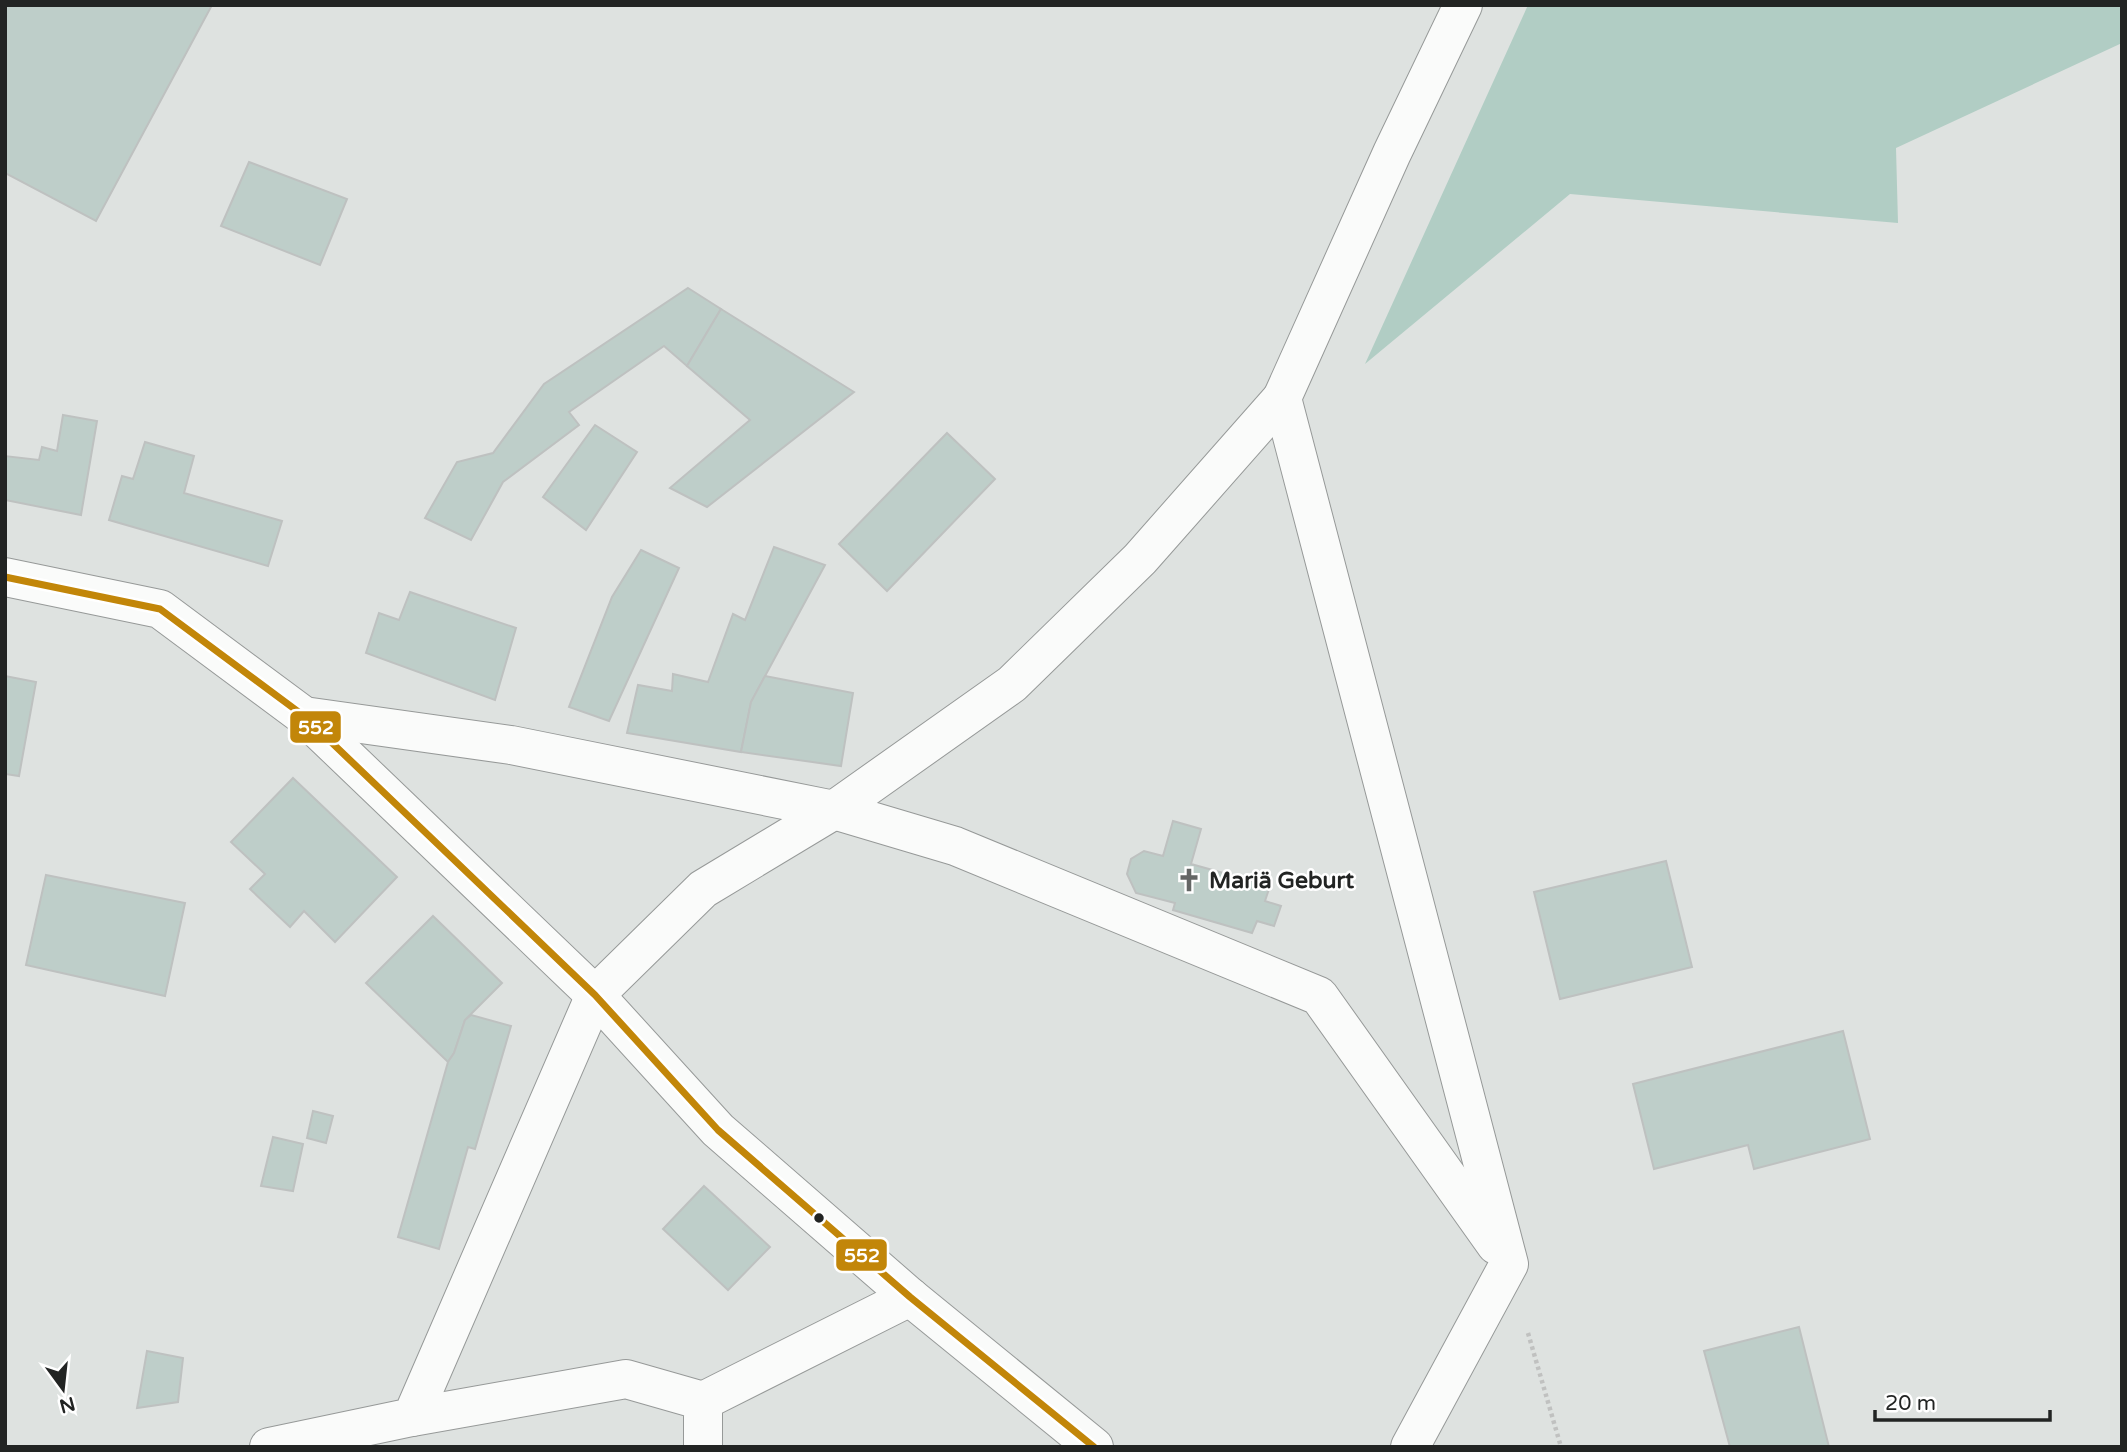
<svg xmlns="http://www.w3.org/2000/svg" width="2127" height="1452" font-family="'Varela Round',sans-serif">
<style>
.green{fill:#b1cdc4}
.building{fill:#becec9;stroke:#bec1c0;stroke-width:2}
.lines{fill:none;stroke-linecap:round;stroke-linejoin:round}
.minor-casing{stroke:#969998;stroke-width:40}
.path{stroke:#c0c1c0;stroke-width:4.5;stroke-dasharray:3.5 3.5;stroke-linecap:butt}
.minor{stroke:#fafbfa;stroke-width:38}
.bus-1-casing{stroke:#fff;stroke-width:12}
.bus-1{stroke:#c28609;stroke-width:7}
.bus-dot{fill:#222423;stroke:#fff;stroke-width:2.5}
.labels{text-anchor:middle;stroke-width:5;stroke-linejoin:round;paint-order:stroke}
.poi-label{font-size:23px;font-weight:bold;fill:#222423;stroke:#fff;text-anchor:start}
.line-badge{stroke:#fff;stroke-width:2.5}
.badge-label{font-size:19px;text-anchor:middle;font-weight:bold;fill:#fff}
</style>
<rect width="100%" height="100%" fill="#dee2e0"/>
<path class="green" d="M1528 5H2122V43L1896 148 1898 223 1570 194 1365 364Z"/>
<g class="building">
<path d="M5 5H212L96 221 5 173Z"/>
<path d="M249 162 347 199 320 265 221 226Z"/>
<path d="M688 288 721 309 687 366 664 346 569 412 579 425 503 482 471 540 425 518 457 462 493 453 544 384Z"/>
<path d="M721 309 854 392 707 507 670 488 750 420 687 366Z"/>
<path d="M63 415 97 421 81 515 5 500V456L39 460 42 447 57 451Z"/>
<path d="M595 425 637 452 586 530 543 497Z"/>
<path d="M947 433 995 479 887 591 839 544Z"/>
<path d="M145 442 194 456 184 493 282 521 268 566 109 520 122 476 133 479Z"/>
<path d="M774 547 825 565 751 702 741 752 627 733 638 685 672 691 673 674 708 682 733 614 745 620Z"/>
<path d="M641 550 679 568 609 721 569 707 612 597Z"/>
<path d="M410 592 516 628 495 700 366 653 379 613 399 620Z"/>
<path d="M5 676 36 682 19 776 5 774Z"/>
<path d="M765 676 853 693 841 766 741 752 751 702Z"/>
<path d="M293 778 397 877 335 942 304 911 290 927 250 889 265 874 231 842Z"/>
<path d="M1173 821 1201 829 1191 864 1270 886 1265 901 1281 906 1274 926 1257 921 1252 933 1173 910 1175 903 1136 893 1127 874 1131 859 1144 851 1163 856Z"/>
<path d="M1666 861 1692 967 1560 999 1534 892Z"/>
<path d="M46 875 185 903 165 996 26 965Z"/>
<path d="M433 916 502 983 465 1020 454 1053 448 1062 366 983Z"/>
<path d="M471 1015 511 1026 475 1149 468 1147 439 1249 398 1237 448 1062 454 1053 465 1020Z"/>
<path d="M1843 1031 1870 1139 1754 1169 1748 1145 1654 1169 1633 1084Z"/>
<path d="M313 1111 333 1116 326 1143 307 1138Z"/>
<path d="M273 1137 303 1144 293 1191 261 1186Z"/>
<path d="M704 1186 770 1247 728 1290 663 1229Z"/>
<path d="M1799 1327 1829 1447H1730L1704 1351Z"/>
<path d="M147 1351 183 1358 178 1402 137 1408Z"/>
</g>
<g class="lines">
<g class="minor-casing">
<g id="minor">
<path d="M5 577 160 609 304 716 595 995 718 1130 910 1297 1094 1447"/>
<path d="M304 716 511 745 834 810 955 846 1319 996 1496 1245"/>
<path d="M703 1401 910 1297"/>
<path d="M412 1417 626 1379 703 1401V1447"/>
<path d="M269 1447 412 1417 595 995 703 889 834 810 1012 684 1140 559 1282 398"/>
<path d="M1410 1447 1509 1264 1282 398 1392 153 1463 5"/>
</g>
</g>
<path class="path" d="M1528 1333 1561 1447"/>
<use href="#minor" class="minor"/>
<g class="bus-1-casing">
<path id="bus-1" d="M5 577 160 609 304 716 595 995 718 1130 910 1297 1094 1447"/>
</g>
<use href="#bus-1" class="bus-1"/>
</g>
<defs>
<g id="church-bare" transform="scale(1.89)"><path d="M-1.2-6h2.4v3.5h3.3v2.4h-3.3V6h-2.4V-.1h-3.3v-2.4h3.3Z" fill="#646665" stroke="#fff" stroke-width="2.5" paint-order="stroke"/></g>
</defs>
<g fill-rule="evenodd">
<use href="#church-bare" x="1189" y="880"/>
</g>
<circle class="bus-dot" cx="819" cy="1218" r="6"/>
<g class="labels">
<g class="poi-label">
<text x="1209" y="888">Mariä Geburt</text>
</g>
</g>
<g class="line-badge">
<rect x="289" y="710" width="53" height="34" rx="7" fill="#c28609"/>
<rect x="835" y="1238" width="53" height="34" rx="7" fill="#c28609"/>
</g>
<g class="badge-label">
<text x="316" y="734">552</text>
<text x="862" y="1262">552</text>
</g>
<rect width="2127" height="1452" fill="none" stroke="#222423" stroke-width="14"/>
<g transform="translate(63 1389) rotate(165)" stroke="#ffffff" stroke-width="5" paint-order="stroke">
<path d="M0-5L12 26L0 18L-12 26Z" fill="#222423"/>
<text y="-10" font-size="19" font-weight="bold" text-anchor="middle" fill="#222423">N</text>
</g>
<path d="M1875 1410v10h175v-10" fill="none" stroke="#222423" stroke-width="3.5"/>
<text x="1885" y="1410" font-size="21" fill="#222423" stroke="#ffffff" stroke-width="5" paint-order="stroke">20 m</text>
</svg>
